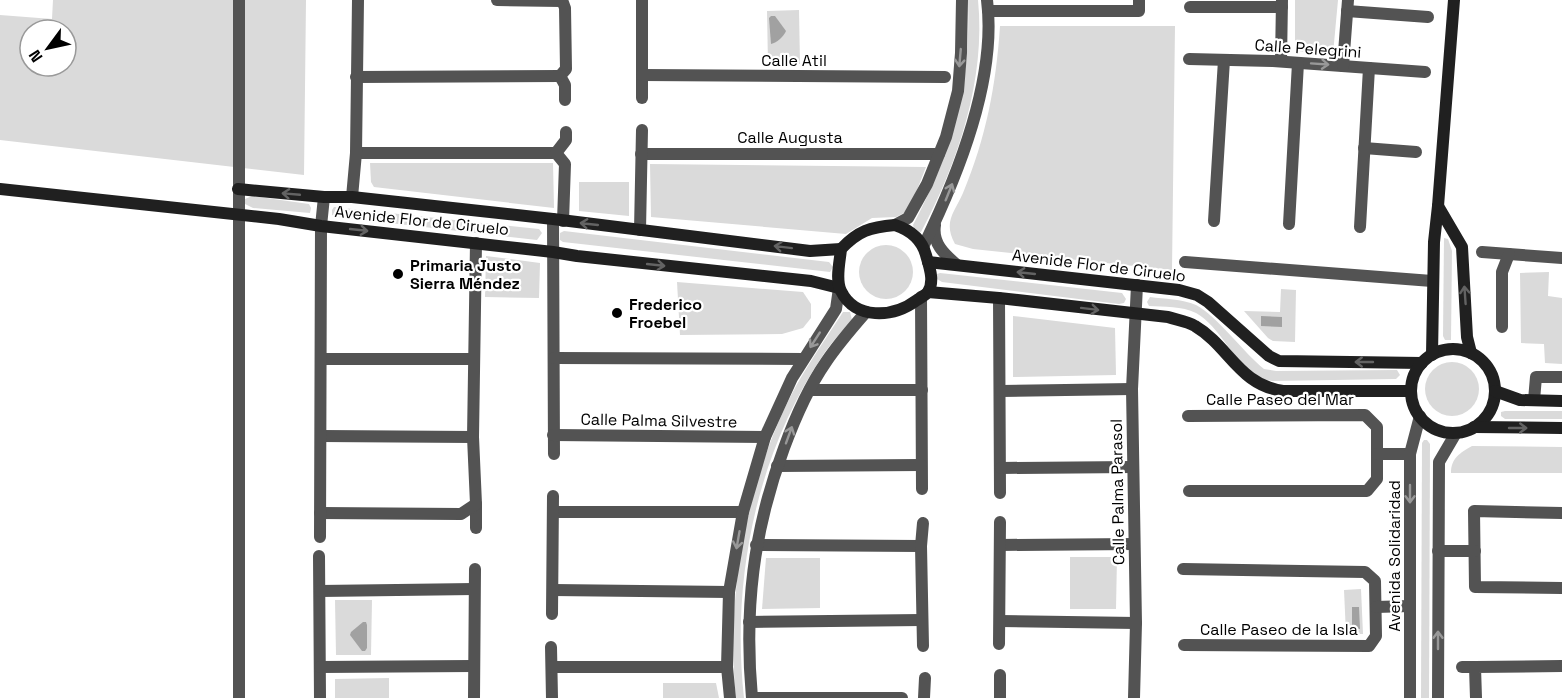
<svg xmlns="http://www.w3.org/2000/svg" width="1562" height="698" font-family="'Space Grotesk',sans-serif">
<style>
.green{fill:#dadada;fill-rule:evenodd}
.water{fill:#a1a1a1}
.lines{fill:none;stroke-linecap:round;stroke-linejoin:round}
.minor{stroke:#535353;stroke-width:12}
.secondary{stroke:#202020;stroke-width:12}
.oneway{stroke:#989898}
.oneway2{stroke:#636363}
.poi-dot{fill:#000;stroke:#fff;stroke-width:2}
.labels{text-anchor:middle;stroke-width:4.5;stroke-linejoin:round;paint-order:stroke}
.street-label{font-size:16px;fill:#000;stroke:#fff}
.poi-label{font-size:16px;font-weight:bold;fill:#000;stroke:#fff;text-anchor:start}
</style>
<rect width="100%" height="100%" fill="#fff"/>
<g class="green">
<path d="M53 0H306L304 175 0 140V15L52 19ZM30 30H66V66H30Z"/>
<path d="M968 0H978C986 79 958 163 921 232L915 231 913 225C953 149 971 87 968 0Z"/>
<path d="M1295 0H1338L1333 54 1295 51Z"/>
<path d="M799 10 800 64 768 65 767 11Z"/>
<path d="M1000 26H1175L1172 270 973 249 955 244C943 222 954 213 963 193 986 138 996 86 1000 26Z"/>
<path d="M370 163H553L554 208 374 187 371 182Z"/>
<path d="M650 164 926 167 915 195 904 213 896 217 872 218 846 234 651 217Z"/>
<path d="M579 182H629V216L579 211Z"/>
<path d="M252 196 309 204 311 208 310 213 253 208 245 204V199Z"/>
<path d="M334 207 539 229 542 233 537 240 338 217 332 215V210Z"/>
<path d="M564 231 829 262 833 267 830 272 563 242 560 240V233Z"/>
<path d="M1444 238 1448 239 1452 251 1451 340H1445L1443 336Z"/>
<circle cx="886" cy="272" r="27"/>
<path d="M486 256 540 263 539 298 485 297Z"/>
<path d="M1549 272 1548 296 1562 298V364L1545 363 1544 344 1521 343 1520 273Z"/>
<path d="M940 273 1122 293 1126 299 1124 303 1119 304 942 282 937 279V274Z"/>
<path d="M677 282 803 292 811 304V318L803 328 782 334 680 335Z"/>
<path d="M1281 289 1296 290 1295 342 1273 341 1268 338 1244 311 1280 312Z"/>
<path d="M1150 297C1164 299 1182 299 1196 305 1216 315 1244 353 1264 369L1276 371 1397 370 1400 375 1396 379 1272 381C1268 380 1262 379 1258 377 1235 365 1220 326 1196 313 1182 306 1164 307 1149 306L1147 302Z"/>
<path d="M843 312H850L852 320C842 331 831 343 823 355 756 455 731 580 744 698H736C725 596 747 477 796 386 810 361 827 337 843 312Z"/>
<path d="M1013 316 1115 328 1116 375 1013 377Z"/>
<circle cx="1452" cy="389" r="27"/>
<path d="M1505 411H1562V419H1505L1501 416V412Z"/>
<path d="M1424 440H1427L1430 444 1429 698H1421L1422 443Z"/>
<path d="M1472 446 1562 447V473H1451C1451 458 1460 453 1472 446Z"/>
<path d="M1070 557H1117L1116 609H1070Z"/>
<path d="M766 558H820V608L762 609Z"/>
<path d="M1361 589 1363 634H1346L1344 590Z"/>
<path d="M335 600H372L371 655H336Z"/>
<path d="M389 678V698H335V679Z"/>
<path d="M663 683H716L719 698H663Z"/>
</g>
<g class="water">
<path d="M771 16H775L786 31C784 36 777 43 771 44L769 18Z"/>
<path d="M1261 316 1282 317V327L1261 326Z"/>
<path d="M1352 607H1359L1360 629H1352Z"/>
<path d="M363 622H366L367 625V648L365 651H362L350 635 351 632Z"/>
</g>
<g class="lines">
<g class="minor">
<path d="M497 0 561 1"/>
<path d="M562 0 565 8 566 69 560 76 565 85V100"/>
<path d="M642 0V98"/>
<path d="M1190 7H1282"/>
<path d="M988 11H1139V0"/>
<path d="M1347 11 1428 17"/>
<path d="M1189 59 1273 61 1425 72"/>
<path d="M1281 61 1282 0"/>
<path d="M1343 66 1348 0"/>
<path d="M642 75 945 77"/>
<path d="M356 77 560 76"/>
<path d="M1364 148 1416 152"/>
<path d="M356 153H556"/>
<path d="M641 154H939"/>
<path d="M352 197 356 153 358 0"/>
<path d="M553 219 554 454"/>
<path d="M563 221 565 164 556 153 566 140V132"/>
<path d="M1214 221 1224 60"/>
<path d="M1289 224 1298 63"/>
<path d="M895 225 908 218 927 184 946 137 958 91 961 53 962 0"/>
<path d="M935 225C932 243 944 254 957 265"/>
<path d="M1360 227 1369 68"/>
<path d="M640 230 642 130"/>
<path d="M924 245C958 175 997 79 987 0"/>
<path d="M1482 252 1562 258"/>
<path d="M1185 262 1432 281"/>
<path d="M921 297 922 489"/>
<path d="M999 298 1000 493"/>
<path d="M1502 327V272L1509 254"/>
<path d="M554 358 803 359"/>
<path d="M322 359H473"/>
<path d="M810 390H922"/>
<path d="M1001 391 1132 389"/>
<path d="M1534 400 1536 377H1562"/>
<path d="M1188 416 1365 415 1377 427V479L1367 491H1189"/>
<path d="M553 435 765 437"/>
<path d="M321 436 473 437"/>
<path d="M1377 454H1410"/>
<path d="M777 466 921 465"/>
<path d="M1001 468 1133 467"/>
<path d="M476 504V528"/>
<path d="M553 512H743"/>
<path d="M320 513 461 514 476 504 473 437 476 243"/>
<path d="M1562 513 1474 511 1475 587 1562 588"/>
<path d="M320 537 321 226 324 197"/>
<path d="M756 545 921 546"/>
<path d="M1000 545 1134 544"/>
<path d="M1438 551H1475"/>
<path d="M319 556 320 698"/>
<path d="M1183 569 1365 572 1375 581 1376 636 1369 646 1184 645"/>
<path d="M553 590 729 592"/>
<path d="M320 591 474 589"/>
<path d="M1376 607 1410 606"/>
<path d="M552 614 553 496"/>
<path d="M1000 621 1136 623"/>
<path d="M749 622 922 620"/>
<path d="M999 644 1000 522"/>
<path d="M923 646 921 546 923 523"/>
<path d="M551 647 552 698"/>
<path d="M320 667 473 666"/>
<path d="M552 667H727"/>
<path d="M1462 667H1475"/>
<path d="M1000 675V698"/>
<path d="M239 698V0"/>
<path d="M474 698 475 569"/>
<path d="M730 698 727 667 729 592 743 512 765 437 792 378 836 309 839 288"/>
<path d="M752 698C744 610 753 531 784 448 795 418 808 388 826 362 838 344 852 328 866 312"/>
<path d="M752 698H902"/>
<path d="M924 698 925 678"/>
<path d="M1134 698 1136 623 1132 389 1137 285"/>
<path d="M1410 698V454L1420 416"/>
<path d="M1438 698 1439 462 1456 433"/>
<path d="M1476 698 1475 667 1562 666"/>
</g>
<g class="secondary">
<path d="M0 189 279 219 321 226 553 252 577 256 811 281 839 288"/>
<path d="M238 189 324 197H352L553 219 810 251 841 249"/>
<path d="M1438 206 1462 247 1467 337 1471 353"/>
<path d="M895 225C910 230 922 240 926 255 929 266 935 281 928 292 926 295 920 298 917 300 893 318 855 320 841 291 835 280 840 261 841 249 858 231 870 227 895 225Z"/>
<path d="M928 262 1179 290 1197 295 1208 302 1269 356 1279 361 1422 363"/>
<path d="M928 292 999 298 1168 317C1177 320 1187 321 1195 326 1229 346 1239 385 1283 391H1411"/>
<circle cx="1453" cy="391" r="42"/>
<path d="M1432 355 1434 242 1438 206 1454 0"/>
<path d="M1495 391 1520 400 1562 401"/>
<path d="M1474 427 1562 428"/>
</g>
</g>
<defs><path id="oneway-shaft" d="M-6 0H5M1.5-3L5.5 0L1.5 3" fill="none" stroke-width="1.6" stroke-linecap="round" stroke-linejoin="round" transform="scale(1.5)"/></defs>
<g class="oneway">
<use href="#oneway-shaft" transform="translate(960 58) rotate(95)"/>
<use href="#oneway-shaft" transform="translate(1320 64) rotate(4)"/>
<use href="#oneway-shaft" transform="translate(949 192) rotate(-68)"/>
<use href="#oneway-shaft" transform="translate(815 340) rotate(123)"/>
<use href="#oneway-shaft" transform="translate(789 435) rotate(-70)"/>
<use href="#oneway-shaft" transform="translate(1410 494) rotate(90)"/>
<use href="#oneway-shaft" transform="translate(738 540) rotate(100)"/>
<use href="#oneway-shaft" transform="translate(1438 640) rotate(-90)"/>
</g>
<g class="oneway2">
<use href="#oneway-shaft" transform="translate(291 194) rotate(-175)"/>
<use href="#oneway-shaft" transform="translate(589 224) rotate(-174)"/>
<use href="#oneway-shaft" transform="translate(359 230) rotate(6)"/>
<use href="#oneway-shaft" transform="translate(783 247) rotate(-173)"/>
<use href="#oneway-shaft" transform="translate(656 265) rotate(6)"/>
<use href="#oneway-shaft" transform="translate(1026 273) rotate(-174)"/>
<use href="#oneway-shaft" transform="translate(1465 295) rotate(-94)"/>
<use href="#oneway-shaft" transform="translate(1090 309) rotate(7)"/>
<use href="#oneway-shaft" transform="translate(1364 362) rotate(-180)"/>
<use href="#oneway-shaft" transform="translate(1518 428)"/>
</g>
<g class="poi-dot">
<circle cx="398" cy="274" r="6"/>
<circle cx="617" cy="313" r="6"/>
</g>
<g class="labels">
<g class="street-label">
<text transform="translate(1308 48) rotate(4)" y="6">Calle Pelegrini</text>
<text x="794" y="66">Calle Atil</text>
<text x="790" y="143">Calle Augusta</text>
<text transform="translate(422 220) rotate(6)" y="6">Avenide Flor de Ciruelo</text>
<text transform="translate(1099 265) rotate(7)" y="6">Avenide Flor de Ciruelo</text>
<text x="1280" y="405">Calle Paseo del Mar</text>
<text transform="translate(659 420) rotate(1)" y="6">Calle Palma Silvestre</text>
<text transform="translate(1117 492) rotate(-91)" y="6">Calle Palma Parasol</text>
<text transform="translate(1394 556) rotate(-90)" y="6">Avenida Solidaridad</text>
<text x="1279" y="635">Calle Paseo de la Isla</text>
</g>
<g class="poi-label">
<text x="410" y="271">Primaria Justo<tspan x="410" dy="18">Sierra Méndez</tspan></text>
<text x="629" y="310">Frederico<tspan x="629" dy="18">Froebel</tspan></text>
</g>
</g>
<g transform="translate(48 48) rotate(237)"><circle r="28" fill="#ffffff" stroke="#999999" stroke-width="1.5"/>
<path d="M0-4.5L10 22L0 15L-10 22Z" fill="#000000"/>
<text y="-9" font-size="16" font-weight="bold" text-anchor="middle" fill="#000000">N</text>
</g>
</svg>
